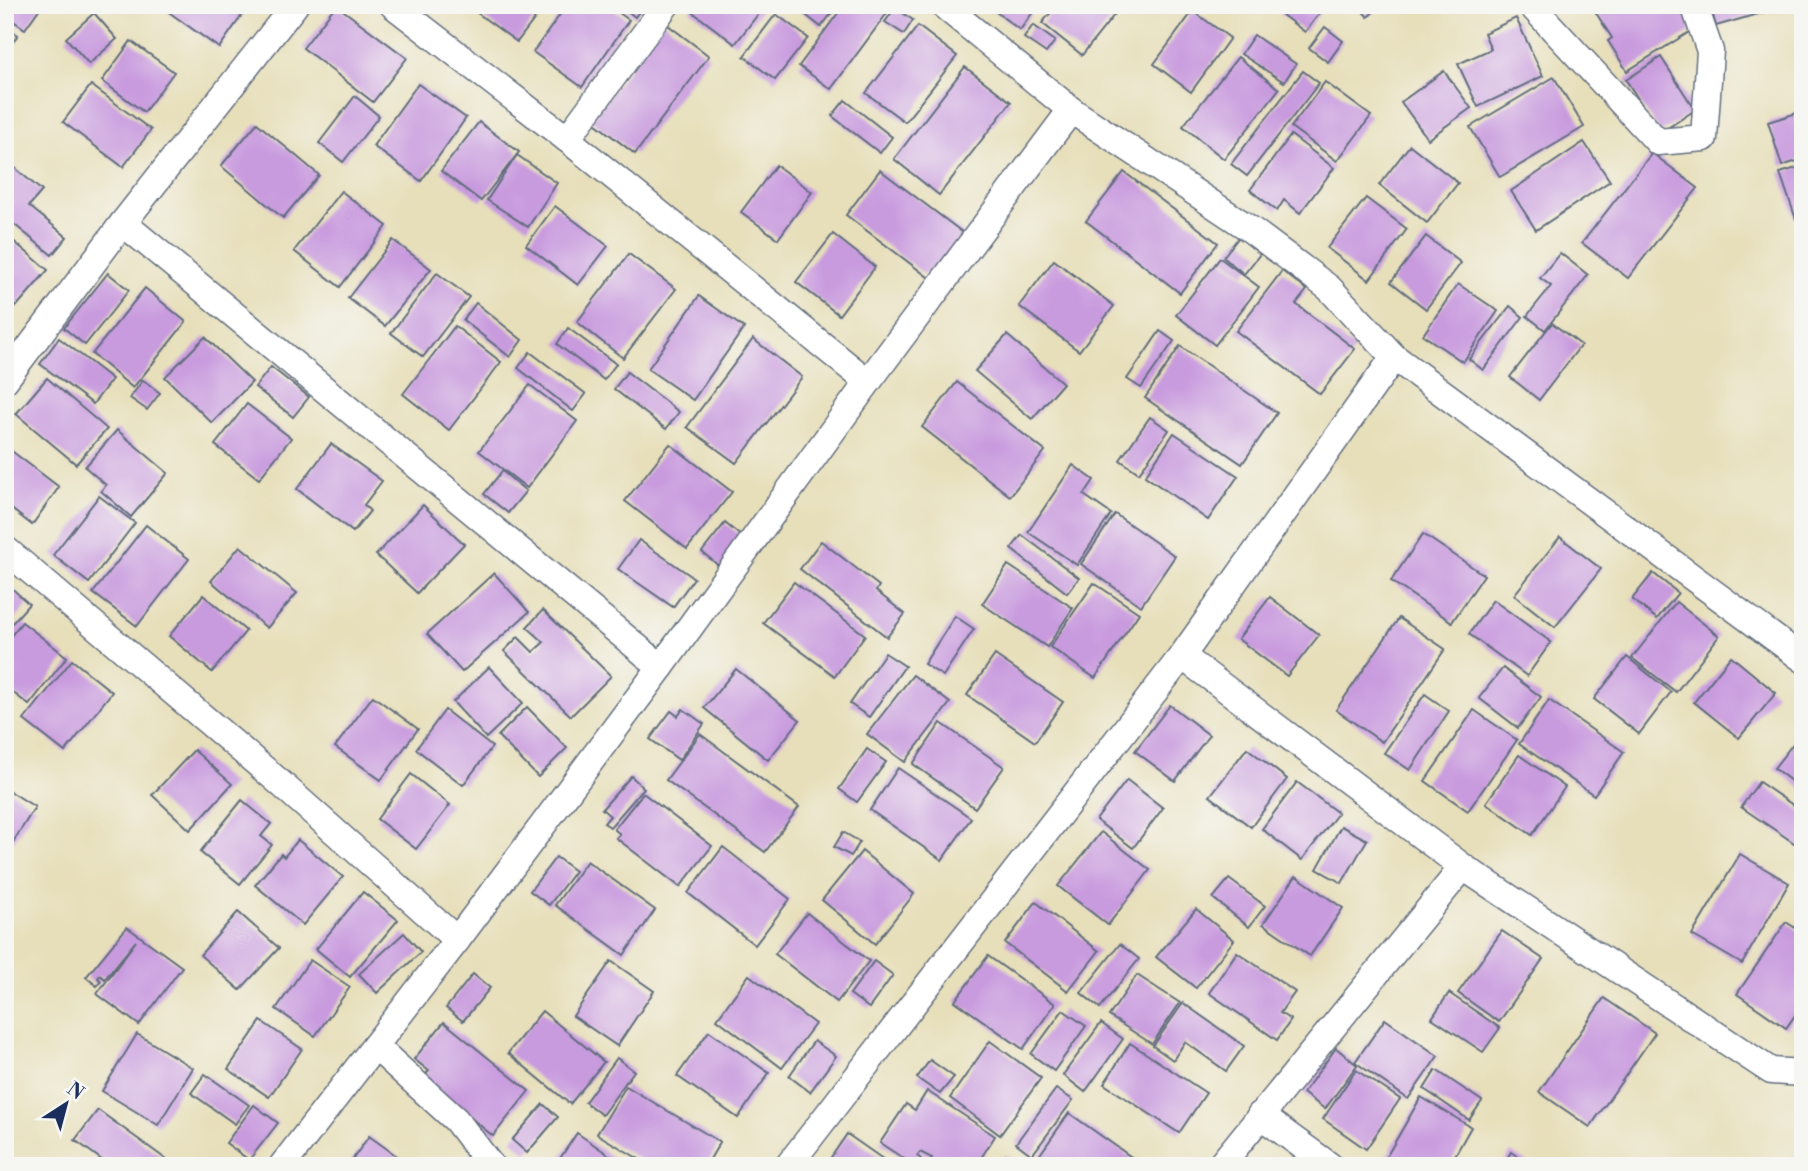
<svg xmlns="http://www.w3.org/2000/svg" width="1808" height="1171" font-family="'Libre Bodoni',serif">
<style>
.building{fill:#c89ade}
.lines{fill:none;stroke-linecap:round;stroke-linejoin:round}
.minor-casing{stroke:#626d7e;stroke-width:29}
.minor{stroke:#fff;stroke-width:26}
</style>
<rect width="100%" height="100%" fill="#f6f6f2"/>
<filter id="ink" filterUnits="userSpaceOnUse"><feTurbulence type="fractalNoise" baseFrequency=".0143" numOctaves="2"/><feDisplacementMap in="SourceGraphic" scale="14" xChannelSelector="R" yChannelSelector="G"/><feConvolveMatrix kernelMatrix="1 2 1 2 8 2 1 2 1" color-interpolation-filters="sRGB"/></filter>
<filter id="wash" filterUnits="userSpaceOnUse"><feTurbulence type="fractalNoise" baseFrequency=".00686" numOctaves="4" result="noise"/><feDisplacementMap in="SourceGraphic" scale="28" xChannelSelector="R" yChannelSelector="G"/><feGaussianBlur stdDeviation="1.57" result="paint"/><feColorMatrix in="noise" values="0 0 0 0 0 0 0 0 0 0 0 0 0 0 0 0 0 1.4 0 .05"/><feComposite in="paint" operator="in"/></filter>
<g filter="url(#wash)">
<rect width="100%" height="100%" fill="#e7dfba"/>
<g id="blocks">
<g class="building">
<path d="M8 5H42L25 29 5 15Z"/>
<path d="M159 5H243L247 8 219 48Z"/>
<path d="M336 5 407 58 373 102 303 48Z"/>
<path d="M481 5H545L517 42 476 12Z"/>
<path d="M567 5H608L629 20 582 87 533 52Z"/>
<path d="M620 5H644L635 17Z"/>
<path d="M694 5H765L735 44 690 10Z"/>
<path d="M793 5H838L821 27Z"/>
<path d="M844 5H893L831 89 799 66Z"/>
<path d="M994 5H1038L1020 30 992 9Z"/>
<path d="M1057 5H1122L1082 55 1042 23Z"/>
<path d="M1269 5H1326L1305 32Z"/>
<path d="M1357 5H1381L1368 17Z"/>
<path d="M1591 5H1680L1694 29 1627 71 1608 41 1612 38Z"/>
<path d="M1710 5H1786V6L1716 26Z"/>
<path d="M895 8 913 20 904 34 885 22Z"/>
<path d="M1193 11 1230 38 1191 92 1154 64Z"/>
<path d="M94 13 117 39 89 64 66 38Z"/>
<path d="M776 14 808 38 775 80 744 56Z"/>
<path d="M1516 18 1543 76 1478 107 1458 64 1491 49 1484 33Z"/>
<path d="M664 22 709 56 635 154 591 120Z"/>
<path d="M5 25 18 35 5 52Z"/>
<path d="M1033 25 1055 41 1046 53 1024 38Z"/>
<path d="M918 26 957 56 905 122 866 93Z"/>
<path d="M1325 27 1343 41 1328 62 1309 48Z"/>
<path d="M1254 35 1296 64 1284 82 1241 54Z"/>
<path d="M131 41 174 72 144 112 102 81Z"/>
<path d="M1238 57 1279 89 1224 159 1183 126Z"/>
<path d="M1661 57 1695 110 1660 133 1626 80Z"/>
<path d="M965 67 1011 102 939 195 894 159Z"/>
<path d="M1303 71 1319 83 1247 176 1231 164Z"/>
<path d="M1444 71 1471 108 1428 139 1401 102Z"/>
<path d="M1554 77 1584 127 1500 177 1470 127Z"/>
<path d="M1325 82 1371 116 1337 161 1291 127Z"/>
<path d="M418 84 466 118 421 181 373 146Z"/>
<path d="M91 85 151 130 123 167 63 122Z"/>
<path d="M355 96 379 116 343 162 319 143Z"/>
<path d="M845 100 892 137 880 153 832 116Z"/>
<path d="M1803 111V159L1782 166 1768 122Z"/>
<path d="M479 122 519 152 481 201 441 171Z"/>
<path d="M257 123 319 175 283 218 221 166Z"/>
<path d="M1291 135 1334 168 1300 213 1284 200 1277 211 1250 190Z"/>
<path d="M1584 142 1610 181 1536 230 1511 191Z"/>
<path d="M1410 145 1458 183 1427 223 1379 185Z"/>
<path d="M1652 153 1698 188 1628 278 1582 243Z"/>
<path d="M517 155 557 183 528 227 487 200Z"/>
<path d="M776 165 812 192 778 239 741 212Z"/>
<path d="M1803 166V217L1796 219 1780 173Z"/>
<path d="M14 167 42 191 29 206 67 237 52 255 5 217V178Z"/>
<path d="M880 170 966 235 932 280 846 215Z"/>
<path d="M1124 172 1218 243 1180 293 1086 221Z"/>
<path d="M341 191 387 226 340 287 294 251Z"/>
<path d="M1366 198 1407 229 1369 280 1327 248Z"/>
<path d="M555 206 608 246 578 285 526 245Z"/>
<path d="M5 234 48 270 16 307 5 298Z"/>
<path d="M833 234 875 267 839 315 796 282Z"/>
<path d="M1426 236 1461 263 1426 309 1391 282Z"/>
<path d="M1239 237 1260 254 1244 274 1223 257Z"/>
<path d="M393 240 431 269 385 326 348 298Z"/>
<path d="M1560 253 1588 275 1545 330 1527 316 1551 286 1540 278Z"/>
<path d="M629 254 676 289 623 358 577 322Z"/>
<path d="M1220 258 1259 287 1215 345 1176 315Z"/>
<path d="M1054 260 1114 306 1079 351 1019 306Z"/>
<path d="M1282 271 1307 290 1296 304 1355 349 1320 394 1236 331Z"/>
<path d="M108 273 129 290 85 345 64 328Z"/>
<path d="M437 273 469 297 423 357 391 333Z"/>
<path d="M1458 284 1498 311 1463 362 1423 335Z"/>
<path d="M145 288 186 322 133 388 92 354Z"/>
<path d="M699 296 744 328 693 400 648 369Z"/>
<path d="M476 303 522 340 510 357 463 320Z"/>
<path d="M1510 306 1523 317 1483 370 1469 359Z"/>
<path d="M1552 323 1581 345 1539 400 1510 377Z"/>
<path d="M455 326 501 362 449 430 403 394Z"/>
<path d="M568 328 616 364 604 380 557 344Z"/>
<path d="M1160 331 1174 341 1141 388 1127 379Z"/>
<path d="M1007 335 1063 383 1032 419 975 371Z"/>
<path d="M205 337 252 382 212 423 165 377Z"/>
<path d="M59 338 112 379 93 404 40 364Z"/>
<path d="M753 339 802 377 736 463 687 427Z"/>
<path d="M1180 346 1277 413 1242 464 1145 398Z"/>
<path d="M530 352 586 394 573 411 518 368Z"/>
<path d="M271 367 309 397 293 417 255 387Z"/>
<path d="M627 372 679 412 666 429 614 389Z"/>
<path d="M47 378 107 429 76 464 16 414Z"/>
<path d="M143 380 160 393 147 410 130 398Z"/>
<path d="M957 382 1045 451 1010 496 922 427Z"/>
<path d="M530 385 577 421 527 488 479 451Z"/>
<path d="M247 404 291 438 259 479 215 445Z"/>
<path d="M1150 417 1169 430 1139 473 1120 460Z"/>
<path d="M117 430 168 473 131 517 101 491 106 485 85 467Z"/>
<path d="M1174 433 1238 476 1208 520 1145 476Z"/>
<path d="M331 444 382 481 364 505 370 511 353 532 297 489Z"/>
<path d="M670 444 732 492 687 549 625 501Z"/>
<path d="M5 446 59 487 32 525 5 504Z"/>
<path d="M1073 465 1094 480 1084 495 1111 514 1077 565 1028 532Z"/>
<path d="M502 471 526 491 508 513 484 494Z"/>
<path d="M99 496 135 523 89 583 53 555Z"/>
<path d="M423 505 464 544 417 593 376 555Z"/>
<path d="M1115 514 1175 556 1141 606 1081 564Z"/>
<path d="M725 523 747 541 724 570 702 552Z"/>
<path d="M146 525 189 559 137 626 93 593Z"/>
<path d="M1423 534 1484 575 1452 622 1391 581Z"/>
<path d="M1022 535 1079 578 1067 593 1011 549Z"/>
<path d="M1560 537 1601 569 1555 627 1514 595Z"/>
<path d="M639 540 694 578 673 607 618 569Z"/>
<path d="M821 541 879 586 876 591 905 614 887 637 800 569Z"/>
<path d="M240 546 297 593 267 628 211 581Z"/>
<path d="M1008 565 1073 608 1047 647 982 604Z"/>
<path d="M494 573 529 612 462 672 427 634Z"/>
<path d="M1653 573 1678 593 1657 619 1632 599Z"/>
<path d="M5 582 29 604 5 631Z"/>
<path d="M794 582 865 635 835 676 763 623Z"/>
<path d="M1094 583 1139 613 1095 678 1050 647Z"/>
<path d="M203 595 246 631 212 672 169 636Z"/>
<path d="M1270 597 1319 635 1287 676 1238 639Z"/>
<path d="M1493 600 1551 642 1527 676 1469 634Z"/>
<path d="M1676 602 1719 636 1676 692 1632 658Z"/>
<path d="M543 610 611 676 571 716 504 651 518 637 533 652 544 642 527 627Z"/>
<path d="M955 616 974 629 943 676 924 664Z"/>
<path d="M1399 618 1445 649 1382 742 1336 710Z"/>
<path d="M22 622 67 657 29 705 11 691 5 699V643Z"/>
<path d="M885 653 905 666 869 717 850 704Z"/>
<path d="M995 655 1063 702 1035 742 967 695Z"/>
<path d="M1731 656 1776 693 1739 738 1694 702Z"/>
<path d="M1627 657 1671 692 1639 734 1594 699Z"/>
<path d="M72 660 112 692 65 752 24 720Z"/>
<path d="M489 667 523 703 486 738 453 702Z"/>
<path d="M1503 668 1541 697 1518 728 1479 698Z"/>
<path d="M736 669 800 720 768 760 704 708Z"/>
<path d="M913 675 950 703 905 762 867 734Z"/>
<path d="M1425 694 1449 711 1410 770 1384 753Z"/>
<path d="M373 696 418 729 381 780 335 747Z"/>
<path d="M1549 700 1624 752 1594 795 1519 744Z"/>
<path d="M1170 705 1209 735 1175 781 1135 751Z"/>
<path d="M527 707 567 748 538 777 498 736Z"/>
<path d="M683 709 704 724 679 760 650 739 671 711 678 716Z"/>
<path d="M445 710 492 747 463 785 416 749Z"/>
<path d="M1474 710 1517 740 1468 811 1425 781Z"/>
<path d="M941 723 1004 767 975 808 913 764Z"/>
<path d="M1803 731V790L1774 768Z"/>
<path d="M700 734 799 807 765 852 666 780Z"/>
<path d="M1247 748 1287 779 1251 827 1210 796Z"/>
<path d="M867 749 886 762 857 802 839 789Z"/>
<path d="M194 750 232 784 190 830 152 795Z"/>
<path d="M1519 755 1565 787 1532 835 1486 803Z"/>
<path d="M898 768 971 818 942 860 870 810Z"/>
<path d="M411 774 450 805 416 849 377 819Z"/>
<path d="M631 776 644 788 610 827 604 823 610 816 602 809Z"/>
<path d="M1127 780 1163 808 1133 848 1096 820Z"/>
<path d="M1297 782 1338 813 1302 860 1262 829Z"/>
<path d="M1759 782 1803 812V849L1741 807Z"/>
<path d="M5 788 35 807 5 855Z"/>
<path d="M643 793 712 846 680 887 616 838 620 834 614 829Z"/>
<path d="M242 800 271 824 261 836 272 845 240 884 200 852Z"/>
<path d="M1341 826 1367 840 1342 883 1317 869Z"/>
<path d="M843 832 860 842 851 856 834 847Z"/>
<path d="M1101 832 1150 870 1108 925 1058 886Z"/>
<path d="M298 840 343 877 303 925 255 885 281 854 284 857Z"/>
<path d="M723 847 790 899 755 945 688 893Z"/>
<path d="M862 851 914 894 875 944 822 900Z"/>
<path d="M1740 854 1789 883 1742 964 1692 935Z"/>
<path d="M556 857 575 871 549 905 530 891Z"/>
<path d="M587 861 655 910 624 955 555 905Z"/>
<path d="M1296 876 1343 908 1310 956 1263 924Z"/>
<path d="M1229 879 1265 906 1249 927 1213 898Z"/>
<path d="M363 892 398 920 350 977 316 949Z"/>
<path d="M1036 902 1099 951 1068 991 1005 943Z"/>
<path d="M1196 909 1234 940 1196 988 1156 957Z"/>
<path d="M238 912 279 948 240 990 200 955Z"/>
<path d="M807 913 869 961 837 1002 775 954Z"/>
<path d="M1786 922 1803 933V1004L1786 1028 1737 994Z"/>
<path d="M127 927 182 967 139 1025 97 994 136 941 105 979 100 975 98 978 101 981 97 986 86 977Z"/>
<path d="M1502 931 1543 959 1499 1022 1458 993Z"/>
<path d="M404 933 421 952 377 993 359 974Z"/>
<path d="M1120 944 1139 959 1100 1008 1081 993Z"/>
<path d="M1237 952 1295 992 1280 1013 1291 1020 1277 1040 1209 993Z"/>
<path d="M988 956 1055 1004 1023 1049 955 1001Z"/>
<path d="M310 960 350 987 315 1036 276 1009Z"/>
<path d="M611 961 654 991 617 1046 573 1016Z"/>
<path d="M874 961 893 975 869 1008 850 994Z"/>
<path d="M473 974 490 988 463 1021 446 1008Z"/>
<path d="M749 975 815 1024 782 1068 717 1019Z"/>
<path d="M1137 975 1180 1003 1152 1044 1109 1016Z"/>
<path d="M1449 993 1500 1028 1483 1052 1432 1018Z"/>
<path d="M1604 998 1655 1033 1590 1127 1539 1092Z"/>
<path d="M1183 1003 1244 1046 1226 1071 1185 1042 1173 1060 1153 1046Z"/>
<path d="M1063 1010 1086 1026 1054 1071 1031 1054Z"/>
<path d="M542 1011 604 1062 570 1104 508 1053Z"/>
<path d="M1385 1019 1438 1056 1408 1099 1355 1062Z"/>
<path d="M261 1021 302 1049 269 1097 228 1069Z"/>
<path d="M444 1022 529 1091 493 1136 422 1078 429 1071 414 1059Z"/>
<path d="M1101 1023 1123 1039 1085 1092 1063 1075Z"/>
<path d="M709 1031 769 1073 738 1118 677 1076Z"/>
<path d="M137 1034 193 1068 158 1125 102 1091Z"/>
<path d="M814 1041 836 1056 810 1092 789 1076Z"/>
<path d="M990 1041 1041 1078 1000 1135 950 1098Z"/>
<path d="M1130 1043 1206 1093 1179 1133 1104 1084Z"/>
<path d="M1336 1048 1357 1065 1325 1109 1303 1093Z"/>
<path d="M617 1058 634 1071 602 1115 585 1102Z"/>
<path d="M930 1060 954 1077 940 1094 917 1078Z"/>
<path d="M1356 1070 1400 1099 1366 1149 1323 1119Z"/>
<path d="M1436 1070 1482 1101 1469 1120 1424 1089Z"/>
<path d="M205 1074 249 1105 235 1124 191 1093Z"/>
<path d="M626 1086 720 1142 706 1166H651L597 1134Z"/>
<path d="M1056 1089 1073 1100 1032 1155 1016 1143Z"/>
<path d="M927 1091 995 1136 976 1166H926L932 1158 920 1152 917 1156 921 1159 919 1162 923 1166H915L880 1143 906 1104 915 1110Z"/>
<path d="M1421 1097 1471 1127 1449 1166H1381Z"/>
<path d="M543 1104 558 1117 527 1153 512 1140Z"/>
<path d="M254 1105 278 1123 249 1160 226 1143Z"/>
<path d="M98 1110 167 1160 163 1166H110L75 1140Z"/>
<path d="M1069 1113 1141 1164 1139 1166H1038L1034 1163Z"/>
<path d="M577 1133 625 1166H555Z"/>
<path d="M847 1134 890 1164 889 1166H825Z"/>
<path d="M369 1136 411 1166H348Z"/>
<path d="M1511 1152 1532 1166H1502Z"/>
<path d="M1006 1155 1020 1166H997Z"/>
<path d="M1803 1155V1166H1797L1794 1163Z"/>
</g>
</g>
</g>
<g filter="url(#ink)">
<use href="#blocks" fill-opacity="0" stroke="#626d7e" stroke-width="2"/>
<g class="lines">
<g class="minor-casing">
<g id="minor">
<path d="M393 5 567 139 868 382"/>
<path d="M943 5 1071 110 1250 229 1329 288 1394 357 1803 659"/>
<path d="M1531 5 1658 142 1704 138 1710 51 1694 5"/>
<path d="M567 139 666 5"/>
<path d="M123 223 661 667"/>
<path d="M5 380 123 223 295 5"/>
<path d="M5 549 278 781 457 940"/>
<path d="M1182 656 1463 867 1771 1071 1803 1073"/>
<path d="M375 1046 456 1120 491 1166"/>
<path d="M1260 1115 1330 1166"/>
<path d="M282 1166 457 940 661 667 868 382 1071 110"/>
<path d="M788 1166 1182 656 1394 357"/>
<path d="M1220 1166 1463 867"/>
</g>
</g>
<use href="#minor" class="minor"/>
</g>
</g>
<rect width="1808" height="1171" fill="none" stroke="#f6f6f2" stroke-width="28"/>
<g transform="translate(66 1104) rotate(36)" stroke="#f6f6f2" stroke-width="5" paint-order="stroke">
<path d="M0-5L12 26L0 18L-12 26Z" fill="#1b2f5e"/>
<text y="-10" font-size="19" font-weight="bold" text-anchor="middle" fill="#1b2f5e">N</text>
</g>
</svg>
